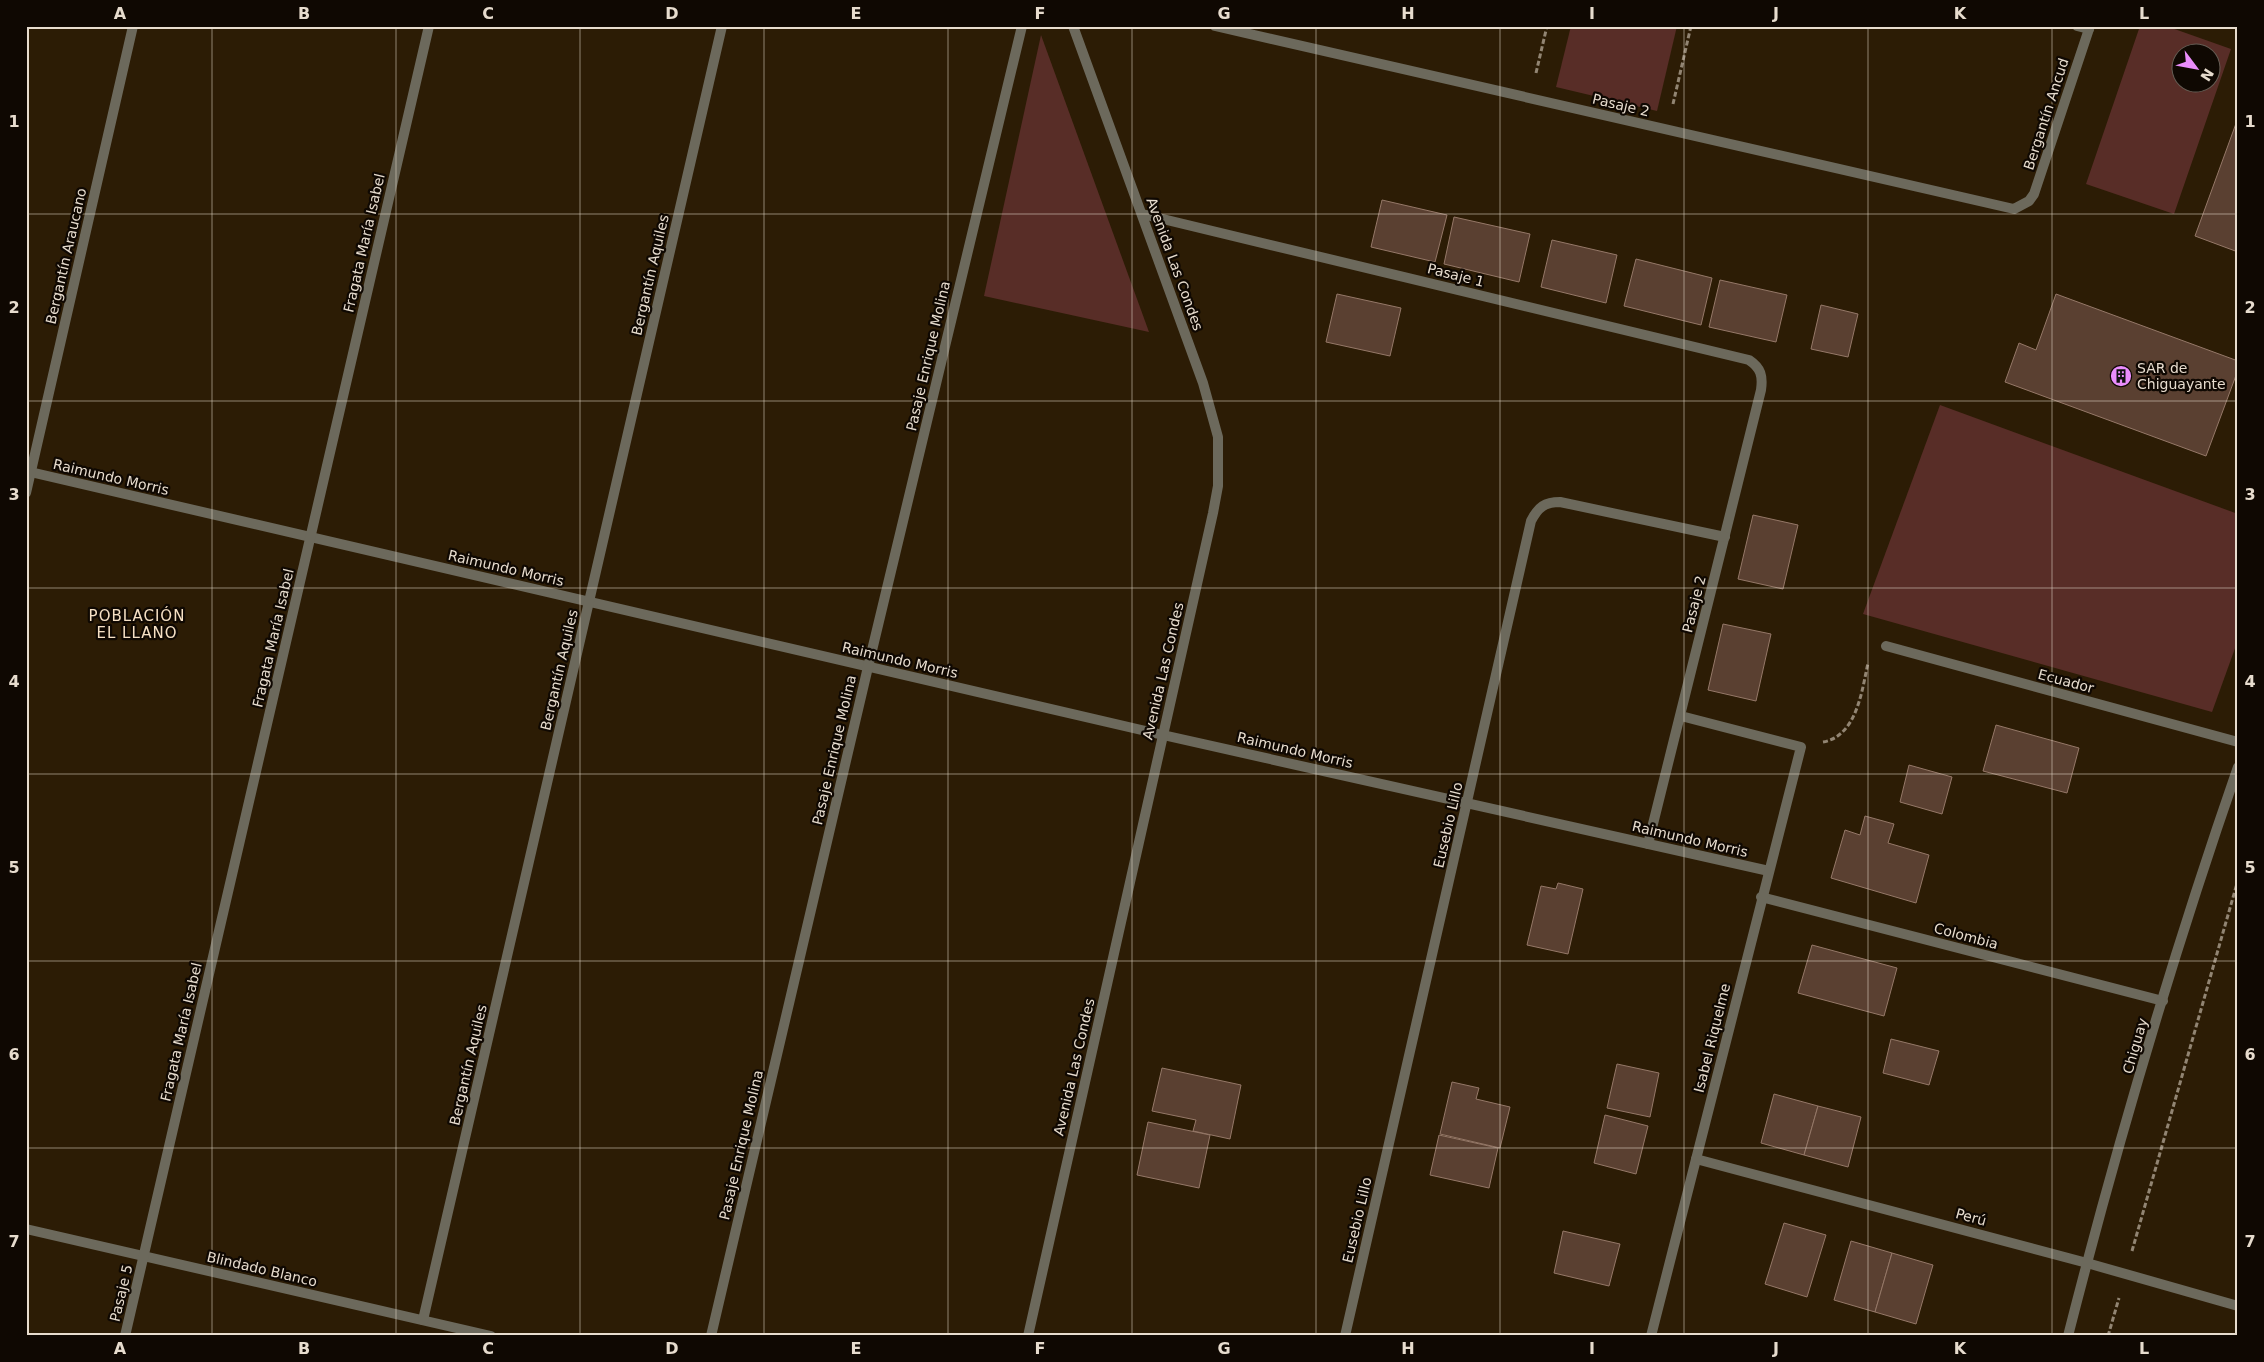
<svg xmlns="http://www.w3.org/2000/svg" width="2264" height="1362" font-family="'DejaVu Sans',sans-serif">
<style>
.green{fill:#582d27;fill-rule:evenodd}
.building{fill:#5a4031;stroke:#957868}
.lines{fill:none;stroke-linecap:round;stroke-linejoin:round}
.path{stroke:#928573;stroke-width:3;stroke-dasharray:5 2.5;stroke-linecap:butt}
.minor{stroke:#6c695c;stroke-width:10}
.tertiary{stroke:#6c695c;stroke-width:10}
.grid{fill:none;stroke:#e7dcce;stroke-width:1;stroke-opacity:0.55}
.labels{text-anchor:middle;stroke-width:4.5;stroke-linejoin:round;paint-order:stroke}
.street-label{font-size:14px;fill:#e7dcce;stroke:#0f0802}
.poi-label{font-size:14px;fill:#e7dcce;stroke:#0f0802;text-anchor:start}
.neighbourhood-label{font-size:15px;letter-spacing:1px;fill:#f6e0c4;stroke:#0f0802}
.neatline{fill:none;stroke:#e7dcce;stroke-width:2}
.grid-label{font-size:16px;text-anchor:middle;font-weight:bold;fill:#e7dcce}
</style>
<rect width="100%" height="100%" fill="#2c1c05"/>
<g class="green">
<path d="M1571 26H1677L1657 111 1556 87Z"/>
<path d="M2140 26H2166L2231 49 2174 214 2086 184ZM2182 52H2212V82H2182Z"/>
<path d="M1041 35 1149 332 984 296Z"/>
<path d="M1940 405 2238 514V640L2212 712 1863 614Z"/>
</g>
<g class="building">
<path d="M2238 118V252L2195 236Z"/>
<path d="M1382 200 1447 215 1435 262 1371 247Z"/>
<path d="M1454 217 1530 234 1519 282 1444 264Z"/>
<path d="M1552 240 1617 255 1606 303 1541 287Z"/>
<path d="M1636 259 1712 278 1701 325 1624 306Z"/>
<path d="M1720 280 1787 295 1776 342 1709 327Z"/>
<path d="M1337 294 1401 308 1390 356 1326 342Z"/>
<path d="M2056 294 2238 361V370L2206 456 2005 382 2019 343 2036 350Z"/>
<path d="M1821 305 1858 314 1848 357 1811 349Z"/>
<path d="M1753 515 1798 525 1783 589 1738 579Z"/>
<path d="M1723 624 1771 634 1756 701 1708 690Z"/>
<path d="M1996 725 2079 748 2067 793 1983 771Z"/>
<path d="M1909 765 1952 777 1942 814 1900 802Z"/>
<path d="M1865 816 1894 824 1888 843 1929 855 1916 903 1831 878 1845 830 1860 835Z"/>
<path d="M1558 883 1583 889 1568 954 1527 945 1541 886 1556 889Z"/>
<path d="M1812 945 1897 968 1884 1016 1798 993Z"/>
<path d="M1891 1039 1939 1051 1929 1085 1883 1073Z"/>
<path d="M1617 1064 1659 1073 1650 1117 1607 1108Z"/>
<path d="M1162 1068 1241 1085 1230 1139 1193 1131 1196 1120 1152 1111Z"/>
<path d="M1452 1082 1479 1088 1476 1099 1510 1107 1500 1148 1440 1134Z"/>
<path d="M1774 1094 1818 1106 1804 1155 1761 1143Z"/>
<path d="M1818 1106 1861 1117 1848 1167 1804 1155Z"/>
<path d="M1605 1115 1648 1126 1636 1174 1594 1163Z"/>
<path d="M1148 1122 1210 1135 1199 1188 1137 1175Z"/>
<path d="M1439 1135 1498 1148 1489 1188 1430 1175Z"/>
<path d="M1784 1223 1826 1235 1807 1297 1765 1284Z"/>
<path d="M1563 1231 1620 1244 1609 1286 1554 1273Z"/>
<path d="M1851 1241 1892 1253 1875 1312 1834 1300Z"/>
<path d="M1892 1253 1933 1265 1916 1324 1875 1312Z"/>
</g>
<g class="lines">
<g class="path">
<path d="M1536 73 1547 26"/>
<path d="M1673 104 1691 26"/>
<path d="M1823 742C1857 736 1862 690 1868 663"/>
<path d="M2132 1251 2238 880"/>
<path d="M2108 1336 2119 1298"/>
</g>
<g class="minor">
<path d="M1215 26 2014 209 2029 201 2034 194 2090 26"/>
<path d="M2077 26 2089 29"/>
<path d="M1142 214 1749 360C1761 368 1763 376 1761 390L1648 844"/>
<path d="M26 471 1163 735 1769 871"/>
<path d="M26 493 133 26"/>
<path d="M1886 646 2238 742"/>
<path d="M1761 897 2163 1001"/>
<path d="M1696 1159 2087 1263 2238 1306"/>
<path d="M26 1229 491 1336"/>
<path d="M423 1320 722 26"/>
<path d="M125 1336 429 26"/>
<path d="M711 1336 868 667 1022 26"/>
<path d="M1028 1336 1213 513 1218 486V437L1203 383 1073 26"/>
<path d="M1345 1336 1531 521C1538 507 1545 502 1560 502L1725 537"/>
<path d="M1651 1336 1801 747 1681 716"/>
</g>
<path class="tertiary" d="M2068 1336C2117 1144 2173 954 2238 767"/>
</g>
<path class="grid" d="M212 26V1336M396 26V1336M580 26V1336M764 26V1336M948 26V1336M1132 26V1336M1316 26V1336M1500 26V1336M1684 26V1336M1868 26V1336M2052 26V1336M26 214H2238M26 401H2238M26 588H2238M26 774H2238M26 961H2238M26 1148H2238"/>
<defs>
<g id="building-disc" transform="scale(1.125)"><circle r="9.5" fill="#ea8dfc" stroke="#0f0802"/><path d="M-4-6H4V6H1V3H-1V6H-4ZM-2.5-4.3h1.7v1.8h-1.7ZM.8-4.3h1.7v1.8H.8ZM-2.5-1h1.7V.8h-1.7ZM.8-1h1.7V.8H.8Z" fill="#111"/></g>
</defs>
<g fill-rule="evenodd">
<use href="#building-disc" x="2121" y="376"/>
</g>
<g class="labels">
<g class="street-label">
<text transform="translate(1621 105) rotate(13)" y="5">Pasaje 2</text>
<text transform="translate(2046 114) rotate(-72)" y="5">Bergantín Ancud</text>
<text transform="translate(364 243) rotate(-77)" y="5">Fragata María Isabel</text>
<text transform="translate(66 256) rotate(-77)" y="5">Bergantín Araucano</text>
<text transform="translate(1175 264) rotate(70)" y="5">Avenida Las Condes</text>
<text transform="translate(650 275) rotate(-77)" y="5">Bergantín Aquiles</text>
<text transform="translate(1456 275) rotate(14)" y="5">Pasaje 1</text>
<text transform="translate(928 356) rotate(-77)" y="5">Pasaje Enrique Molina</text>
<text transform="translate(111 477) rotate(13)" y="5">Raimundo Morris</text>
<text transform="translate(506 568) rotate(13)" y="5">Raimundo Morris</text>
<text transform="translate(1694 604) rotate(-76)" y="5">Pasaje 2</text>
<text transform="translate(273 638) rotate(-77)" y="5">Fragata María Isabel</text>
<text transform="translate(900 660) rotate(13)" y="5">Raimundo Morris</text>
<text transform="translate(559 670) rotate(-77)" y="5">Bergantín Aquiles</text>
<text transform="translate(1163 671) rotate(-77)" y="5">Avenida Las Condes</text>
<text transform="translate(2066 681) rotate(15)" y="5">Ecuador</text>
<text transform="translate(834 750) rotate(-77)" y="5">Pasaje Enrique Molina</text>
<text transform="translate(1295 750) rotate(13)" y="5">Raimundo Morris</text>
<text transform="translate(1448 825) rotate(-77)" y="5">Eusebio Lillo</text>
<text transform="translate(1690 839) rotate(13)" y="5">Raimundo Morris</text>
<text transform="translate(1966 936) rotate(15)" y="5">Colombia</text>
<text transform="translate(181 1032) rotate(-77)" y="5">Fragata María Isabel</text>
<text transform="translate(1712 1038) rotate(-76)" y="5">Isabel Riquelme</text>
<text transform="translate(2135 1046) rotate(-74)" y="5">Chiguay</text>
<text transform="translate(468 1065) rotate(-77)" y="5">Bergantín Aquiles</text>
<text transform="translate(1074 1067) rotate(-77)" y="5">Avenida Las Condes</text>
<text transform="translate(741 1145) rotate(-77)" y="5">Pasaje Enrique Molina</text>
<text transform="translate(1971 1217) rotate(15)" y="5">Perú</text>
<text transform="translate(1357 1220) rotate(-77)" y="5">Eusebio Lillo</text>
<text transform="translate(262 1269) rotate(13)" y="5">Blindado Blanco</text>
<text transform="translate(121 1293) rotate(-77)" y="5">Pasaje 5</text>
</g>
<g class="poi-label">
<text x="2137" y="373">SAR de<tspan x="2137" dy="16">Chiguayante</tspan></text>
</g>
<g class="neighbourhood-label">
<text x="137" y="621">POBLACIÓN<tspan x="137" dy="17">EL LLANO</tspan></text>
</g>
</g>
<rect width="2264" height="1362" fill="none" stroke="#0f0802" stroke-width="55"/>
<g transform="translate(2196 68) rotate(122)"><circle r="24" fill="#0f0802" stroke="#655d54"/>
<path d="M0-4L9 19L0 12L-9 19Z" fill="#ea8dfc"/>
<text y="-8" font-size="14" font-weight="bold" text-anchor="middle" fill="#e7dcce">N</text>
</g>
<rect x="28" y="28" width="2208" height="1306" class="neatline"/>
<g class="grid-label">
<text x="120" y="19">A</text>
<text x="304" y="19">B</text>
<text x="488" y="19">C</text>
<text x="672" y="19">D</text>
<text x="856" y="19">E</text>
<text x="1040" y="19">F</text>
<text x="1224" y="19">G</text>
<text x="1408" y="19">H</text>
<text x="1592" y="19">I</text>
<text x="1776" y="19">J</text>
<text x="1960" y="19">K</text>
<text x="2144" y="19">L</text>
<text x="14" y="127">1</text>
<text x="2250" y="127">1</text>
<text x="14" y="313">2</text>
<text x="2250" y="313">2</text>
<text x="14" y="500">3</text>
<text x="2250" y="500">3</text>
<text x="14" y="687">4</text>
<text x="2250" y="687">4</text>
<text x="14" y="873">5</text>
<text x="2250" y="873">5</text>
<text x="14" y="1060">6</text>
<text x="2250" y="1060">6</text>
<text x="14" y="1247">7</text>
<text x="2250" y="1247">7</text>
<text x="120" y="1354">A</text>
<text x="304" y="1354">B</text>
<text x="488" y="1354">C</text>
<text x="672" y="1354">D</text>
<text x="856" y="1354">E</text>
<text x="1040" y="1354">F</text>
<text x="1224" y="1354">G</text>
<text x="1408" y="1354">H</text>
<text x="1592" y="1354">I</text>
<text x="1776" y="1354">J</text>
<text x="1960" y="1354">K</text>
<text x="2144" y="1354">L</text>
</g>
</svg>
